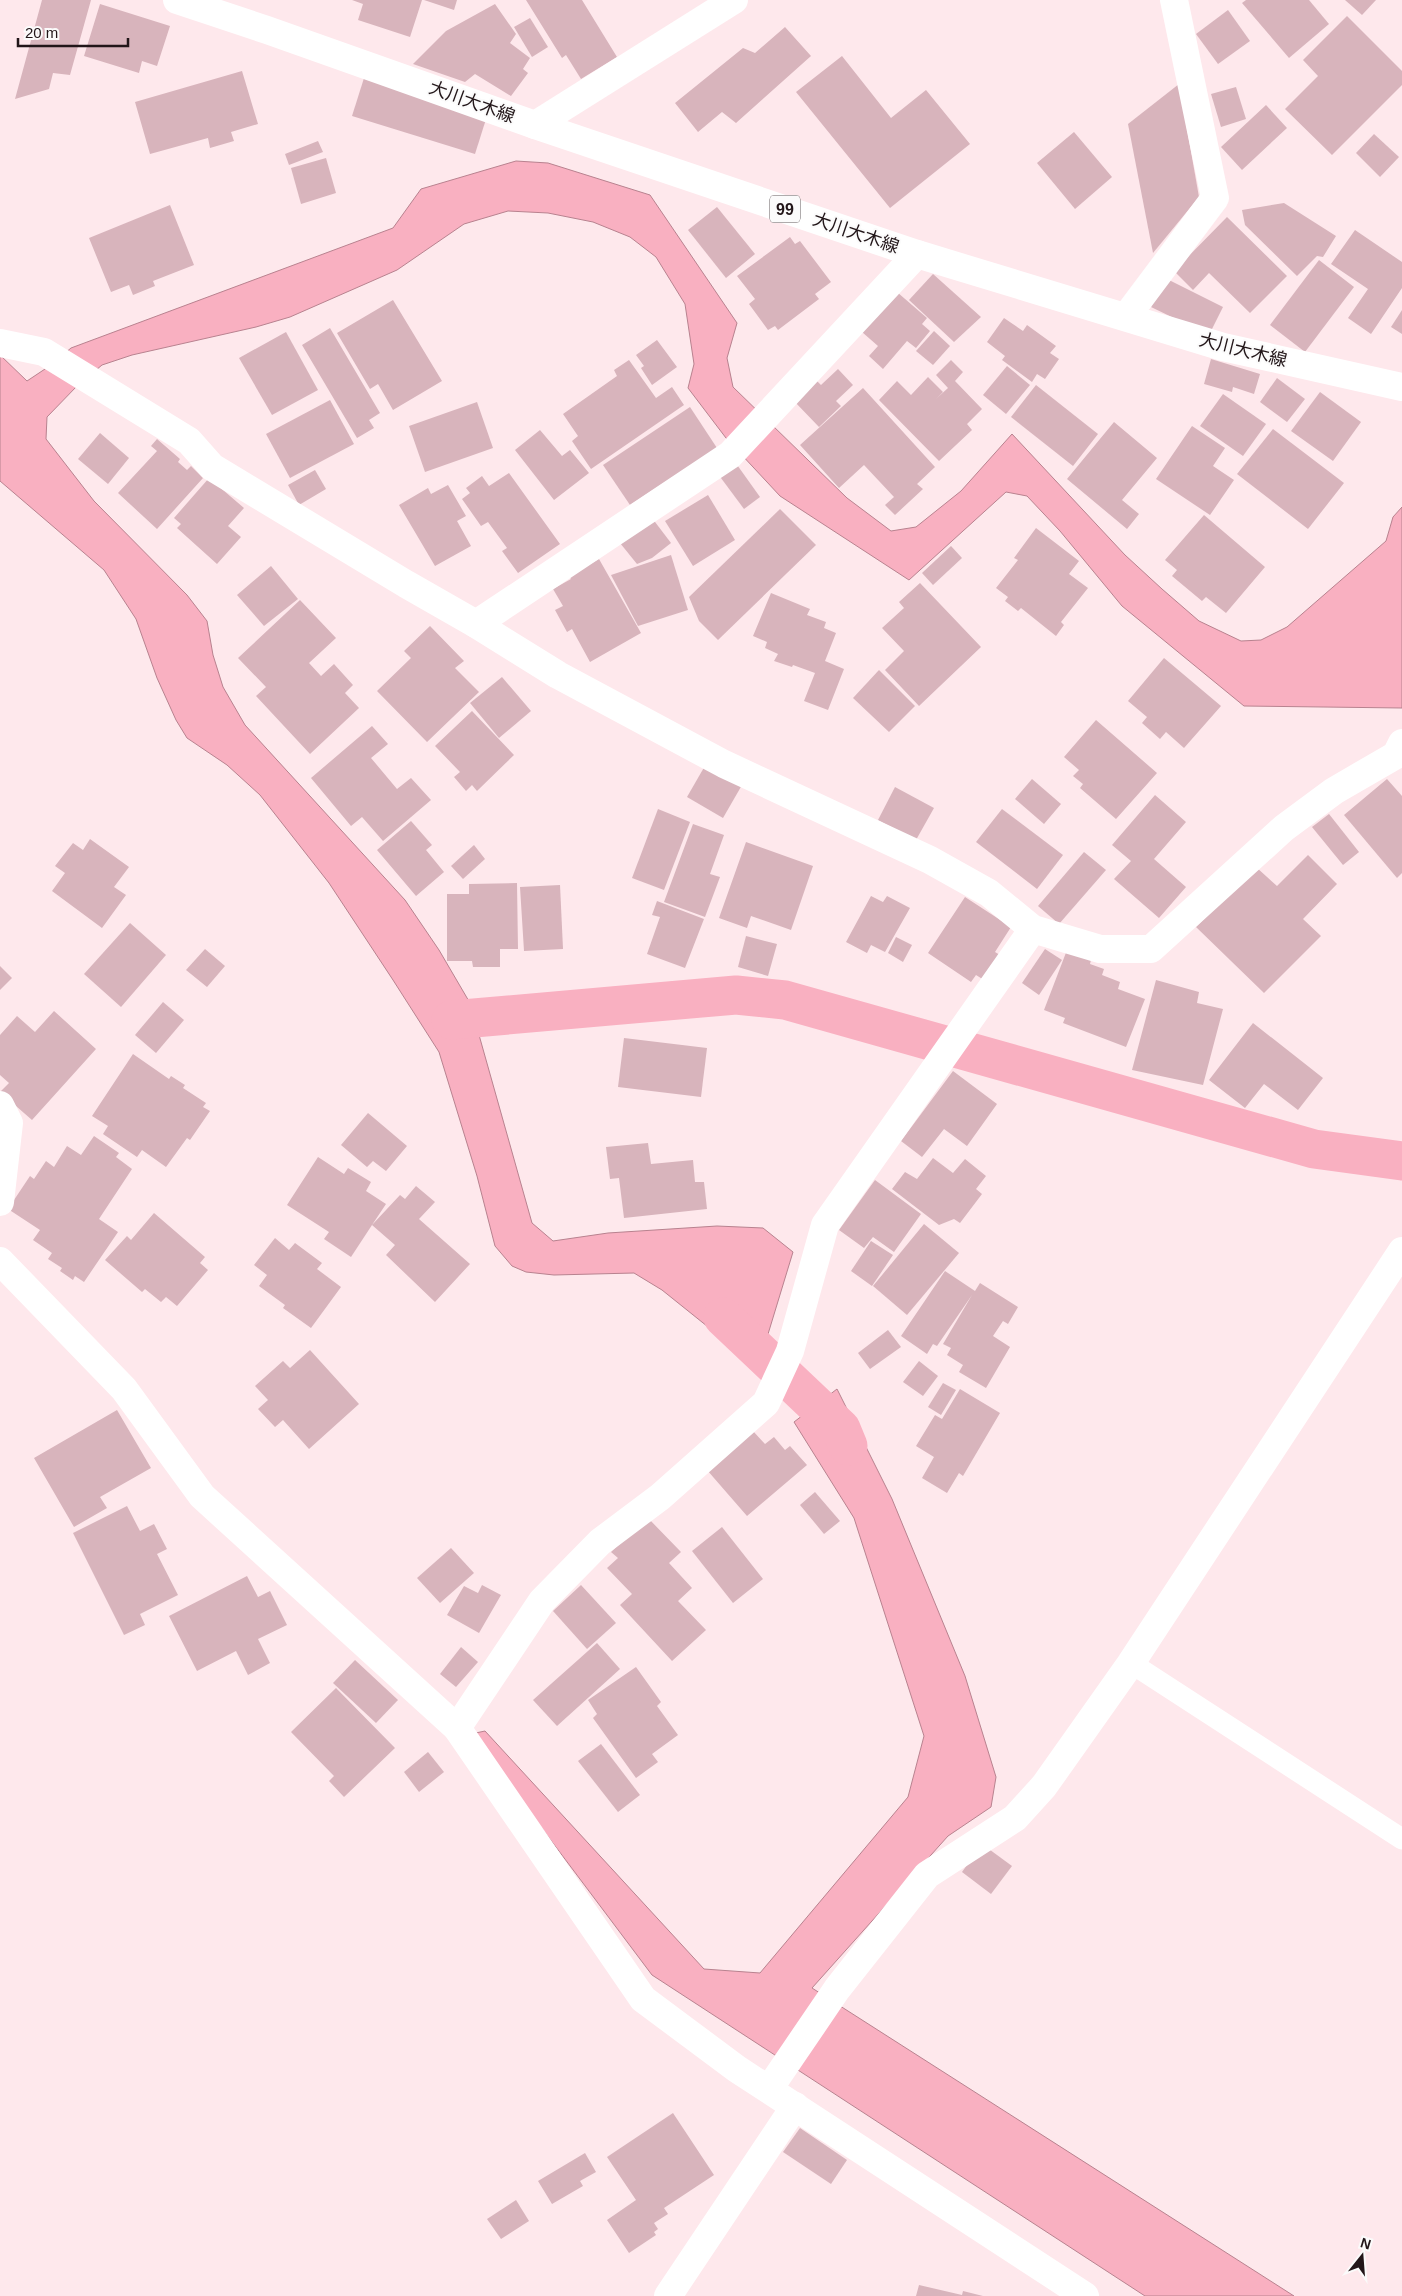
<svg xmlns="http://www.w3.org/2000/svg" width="1402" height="2296" font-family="Arial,'Noto Sans JP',sans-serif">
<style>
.water{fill:#f9b0c1;stroke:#b8828f}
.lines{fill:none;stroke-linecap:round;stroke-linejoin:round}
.canal{stroke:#f9b0c1;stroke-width:39}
.building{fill:#d8b4bc}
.lane{stroke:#fff;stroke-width:21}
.street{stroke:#fff;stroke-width:28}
.primary{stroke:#fff;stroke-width:28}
.labels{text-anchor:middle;stroke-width:4;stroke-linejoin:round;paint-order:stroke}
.shield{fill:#fbfbfb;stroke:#635b5d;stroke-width:1}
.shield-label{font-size:16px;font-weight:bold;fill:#221619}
.street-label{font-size:18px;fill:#221619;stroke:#fbfbfb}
</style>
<rect width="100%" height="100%" fill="#fee8ec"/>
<g class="water">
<path d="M516 161 548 163 650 195 737 323 727 358 733 387 847 498 891 531 916 527 961 491 1012 434 1125 555 1162 589 1199 621 1241 641 1261 640 1287 627 1386 541 1393 517 1402 507V708L1244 706 1122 606 1060 531 1027 496 1006 492 909 580 780 496 726 438 688 388 694 364 685 304 656 257 630 237 593 222 548 213 508 211 464 224 397 270 290 317 256 327 132 355 102 365 77 386 47 417 46 439 94 501 187 595 207 621 213 655 223 687 245 725 405 900 439 950 470 1003 532 1223 553 1241 608 1233 717 1226 763 1228 793 1252 758 1367 662 1290 634 1273 554 1275 526 1272 512 1266 495 1246 477 1176 439 1052 393 980 329 883 260 795 227 765 187 738 176 720 157 678 136 619 104 570 0 481V355L27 381 51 365 71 348 393 228 421 189Z"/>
<path d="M837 1389 892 1499 965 1676 996 1777 991 1807 948 1836 812 1988 1294 2296H1145L652 1975 471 1734 485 1731 704 1969 760 1973 908 1797 924 1736 854 1518 794 1422Z"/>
</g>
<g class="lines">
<g class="canal">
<path d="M451 1020 736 995 785 1000 1314 1149 1402 1161"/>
<path d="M723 1317 841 1429 848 1446"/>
</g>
</g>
<g class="building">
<path d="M42 0H91L70 75 53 73 49 89 15 99Z"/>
<path d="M352 0H422L410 37 358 20 363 4Z"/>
<path d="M424 0H457L454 10Z"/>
<path d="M526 0H582L617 57 581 79 566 55 562 58Z"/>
<path d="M1246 0H1309L1329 24 1289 58 1242 3Z"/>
<path d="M1345 0H1376L1362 15Z"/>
<path d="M100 4 170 26 157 66 142 61 139 73 84 56Z"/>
<path d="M495 4 516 34 510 43 530 58 523 69 528 73 511 96 475 74 465 82 413 64 446 31Z"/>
<path d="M1228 10 1250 41 1218 64 1196 34Z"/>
<path d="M1347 16 1402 71V85L1332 155 1285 109 1318 76 1303 60Z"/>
<path d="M530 18 548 47 532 57 514 27Z"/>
<path d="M785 27 811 56 736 123 722 112 698 132 675 103 743 48 755 53Z"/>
<path d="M842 56 891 118 926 90 970 144 890 208 796 92Z"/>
<path d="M242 71 258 124 231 132 234 141 210 148 208 138 150 154 135 102Z"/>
<path d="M364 78 487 116 475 154 352 116Z"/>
<path d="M1179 84 1199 197 1153 253 1128 124Z"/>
<path d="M1236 87 1246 119 1221 127 1211 94Z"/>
<path d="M1266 105 1287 128 1242 170 1221 147Z"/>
<path d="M1074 132 1112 177 1075 209 1037 163Z"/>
<path d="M1374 134 1399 157 1380 177 1356 153Z"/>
<path d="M318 141 323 152 289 165 285 154Z"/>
<path d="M326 158 336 193 301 204 291 168Z"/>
<path d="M1284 203 1336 236 1323 257 1317 256 1297 276 1245 225 1242 210Z"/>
<path d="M170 205 194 265 153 281 155 286 133 295 129 285 111 292 89 238Z"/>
<path d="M717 207 755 254 726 278 688 230Z"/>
<path d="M1227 217 1287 276 1250 313 1209 273 1193 290 1174 271Z"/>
<path d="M1355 230 1402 262V288L1371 334 1348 318 1368 289 1331 264Z"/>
<path d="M790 237 795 244 800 241 831 282 815 294 819 299 778 330 775 326 768 330 749 304 755 299 737 276Z"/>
<path d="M1319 260 1354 287 1305 352 1270 325Z"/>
<path d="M933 274 981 317 954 342 909 300Z"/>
<path d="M1165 278 1223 307 1209 335 1151 307Z"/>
<path d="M897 292 927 318 922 324 930 331 916 348 907 341 883 369 869 356 878 346 862 332Z"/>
<path d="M393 300 442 381 393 410 378 384 370 389 337 333Z"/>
<path d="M1402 310V334L1391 327Z"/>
<path d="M1004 318 1023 331 1027 325 1056 346 1050 353 1059 359 1045 379 1037 374 1032 382 1002 360 1005 356 987 342Z"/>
<path d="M330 328 380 413 369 420 374 428 357 438 302 345Z"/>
<path d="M934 331 950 346 933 365 916 351Z"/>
<path d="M286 332 318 390 272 415 239 358Z"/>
<path d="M657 340 677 367 652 385 641 368 644 366 636 355Z"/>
<path d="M1211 359 1260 374 1254 394 1233 387 1232 392 1204 384Z"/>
<path d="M629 360 656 398 672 387 684 405 591 469 572 441 578 436 563 414 617 376 614 370Z"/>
<path d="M951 360 963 372 955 381 982 409 967 424 972 430 939 461 879 400 897 381 911 395 928 377 943 392 936 399 948 388 936 375Z"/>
<path d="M1007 366 1030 385 1006 414 983 395Z"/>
<path d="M838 369 853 385 836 401 841 406 819 427 794 401 816 380 821 385Z"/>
<path d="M1277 378 1305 399 1287 422 1260 402Z"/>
<path d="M1036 385 1098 434 1073 466 1011 417Z"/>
<path d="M863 388 935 467 917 484 923 489 895 515 885 505 894 497 864 465 839 488 800 445Z"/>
<path d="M1320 392 1361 422 1333 461 1291 431Z"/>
<path d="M1223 394 1266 424 1243 456 1200 426Z"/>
<path d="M330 400 354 444 290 478 266 434Z"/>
<path d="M477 402 493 448 425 472 409 426Z"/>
<path d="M690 407 717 448 630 505 603 465Z"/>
<path d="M1114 422 1157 458 1122 500 1139 514 1127 529 1067 479Z"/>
<path d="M1192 426 1225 448 1213 466 1234 480 1210 515 1156 479Z"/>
<path d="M1273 429 1344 483 1308 529 1237 474Z"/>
<path d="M540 430 562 456 570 450 589 473 554 500 515 450Z"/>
<path d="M100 433 129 458 108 484 78 459Z"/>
<path d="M157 439 180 459 178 462 187 470 191 466 203 478 157 529 118 493 157 451 151 446Z"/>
<path d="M735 462 760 497 744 509 718 474Z"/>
<path d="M315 470 326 489 299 505 288 485Z"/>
<path d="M509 473 560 544 518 573 502 551 507 548 488 522 481 526 462 499 470 493 466 488 482 476 489 486Z"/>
<path d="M209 478 244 508 228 526 241 537 217 564 177 528 181 524 174 518Z"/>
<path d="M448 485 466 516 457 521 471 546 435 566 399 505 428 488 431 494Z"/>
<path d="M708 495 735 540 693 566 665 521Z"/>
<path d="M780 509 816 545 718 640 699 621 689 597Z"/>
<path d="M1204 515 1265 567 1226 613 1206 597 1202 601 1172 576 1177 570 1165 560Z"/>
<path d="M652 518 671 543 652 558 637 564 620 543Z"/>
<path d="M1036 528 1079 561 1069 574 1088 588 1061 622 1064 625 1056 636 1021 608 1018 611 1005 601 1008 597 996 588 1018 560 1014 558Z"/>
<path d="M951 546 962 558 933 585 922 573Z"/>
<path d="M671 555 688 610 638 626 611 575Z"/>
<path d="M599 559 641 633 590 662 572 629 567 632 555 610 563 606 553 589 571 579 569 576Z"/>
<path d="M271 566 298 599 264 626 237 595Z"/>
<path d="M920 583 981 647 919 706 885 670 904 651 882 628 904 608 899 602Z"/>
<path d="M771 593 810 609 807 615 826 622 824 628 836 633 825 661 844 669 828 710 804 701 815 673 793 665 792 667 774 661 778 654 765 648 767 642 753 636Z"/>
<path d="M300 600 336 638 309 663 321 676 334 664 353 685 345 693 359 708 310 754 256 696 266 687 238 658Z"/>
<path d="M430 626 464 661 455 668 479 692 427 742 377 691 411 658 404 651Z"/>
<path d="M1164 658 1221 706 1184 748 1166 732 1160 739 1142 723 1147 717 1128 701Z"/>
<path d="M879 670 915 706 889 732 853 698Z"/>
<path d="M502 677 531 711 499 738 470 703Z"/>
<path d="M472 711 514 755 477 791 472 785 466 791 454 777 460 772 435 746Z"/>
<path d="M1096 720 1157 773 1116 819 1080 788 1083 784 1073 776 1079 770 1064 757Z"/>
<path d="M372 726 388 744 371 758 397 789 411 778 431 800 383 841 362 817 351 826 311 778Z"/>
<path d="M706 764 742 785 723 818 687 797Z"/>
<path d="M1032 779 1061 804 1044 824 1015 799Z"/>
<path d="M1387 779 1402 796V873L1397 878 1344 815Z"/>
<path d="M895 787 934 808 916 840 878 820Z"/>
<path d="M1155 795 1186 822 1154 859 1186 887 1159 918 1114 879 1131 861 1112 845Z"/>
<path d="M658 809 690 822 664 890 632 878Z"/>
<path d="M1002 809 1063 855 1037 889 976 842Z"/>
<path d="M1329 814 1359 852 1343 865 1312 827Z"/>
<path d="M411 821 432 845 426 850 444 872 416 896 377 850Z"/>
<path d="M693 824 724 835 710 874 720 877 705 917 664 902Z"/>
<path d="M90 839 129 867 114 887 126 895 102 928 52 891 65 873 55 866 73 843 83 850Z"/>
<path d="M746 842 813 866 791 930 751 916 747 928 719 918Z"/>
<path d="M474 845 485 859 463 879 451 866Z"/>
<path d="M1084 852 1106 870 1059 924 1038 906Z"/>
<path d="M1308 855 1337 884 1303 919 1321 936 1264 993 1196 927 1256 867 1277 886Z"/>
<path d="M517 883 518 949H500V967H473L472 961H447V894H469V884Z"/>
<path d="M560 885 563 949 524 951 520 887Z"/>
<path d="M871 896 883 902 887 896 910 908 885 952 871 945 867 953 846 942Z"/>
<path d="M965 897 1011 927 995 952 1000 955 984 980 976 975 971 982 928 953Z"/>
<path d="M657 901 704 919 685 968 647 954 660 917 652 915Z"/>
<path d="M130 923 166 955 121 1007 84 974Z"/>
<path d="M746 936 777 944 768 976 738 967Z"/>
<path d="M896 937 912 945 903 962 888 953Z"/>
<path d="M205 949 225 966 207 987 186 970Z"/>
<path d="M1045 949 1062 960 1039 995 1022 983Z"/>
<path d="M1067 950 1091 960 1090 964 1104 969 1102 975 1120 982 1118 989 1145 999 1126 1047 1063 1023 1065 1018 1044 1010Z"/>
<path d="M0 966 12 978 0 990Z"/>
<path d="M1156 980 1199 992 1197 1003 1223 1009 1203 1085 1132 1070Z"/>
<path d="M163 1002 184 1020 156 1053 135 1035Z"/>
<path d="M54 1011 96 1049 32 1120 0 1092 9 1083 0 1075V1035L17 1016 35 1032Z"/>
<path d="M1253 1023 1323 1078 1298 1110 1264 1084 1245 1108 1209 1080Z"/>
<path d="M624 1038 707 1048 701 1097 618 1087Z"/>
<path d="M133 1054 169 1079 171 1076 185 1085 183 1088 206 1103 203 1107 210 1111 190 1140 187 1138 166 1167 142 1150 137 1157 103 1134 108 1126 92 1116Z"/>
<path d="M953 1071 997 1104 967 1146 944 1129 922 1157 901 1141Z"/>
<path d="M368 1113 407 1146 386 1171 373 1161 367 1167 341 1145Z"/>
<path d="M94 1136 119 1153 116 1157 132 1169 99 1219 118 1232 84 1282 75 1276 73 1280 60 1271 62 1268 48 1259 52 1253 33 1240 40 1230 8 1209 30 1176 34 1179 46 1161 54 1167 67 1146 81 1155Z"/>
<path d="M648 1143 651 1164 693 1160 695 1182H704L707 1209 624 1218 619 1178 610 1179 606 1147Z"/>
<path d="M318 1157 344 1174 348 1168 371 1182 366 1191 386 1204 372 1225 400 1195 405 1199 416 1186 435 1202 419 1219 470 1264 435 1302 386 1255 395 1245 372 1225 351 1257 324 1239 329 1232 287 1205Z"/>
<path d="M933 1158 953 1173 965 1159 986 1176 976 1189 982 1194 960 1223 954 1219 939 1225 892 1189 905 1172 917 1179Z"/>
<path d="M875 1180 921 1214 894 1252 873 1237 864 1248 839 1230Z"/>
<path d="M154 1213 205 1257 200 1263 208 1270 177 1306 166 1297 161 1302 145 1289 142 1292 105 1260 127 1236 131 1240Z"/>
<path d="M924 1224 959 1253 907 1315 873 1286Z"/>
<path d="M275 1238 289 1250 295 1243 322 1263 317 1269 341 1287 311 1328 283 1308 285 1305 259 1286 267 1275 254 1265Z"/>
<path d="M871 1241 893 1255 872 1286 851 1271Z"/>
<path d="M945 1271 975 1291 980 1283 1018 1307 1008 1324 1003 1321 993 1336 1010 1347 986 1388 959 1372 963 1365 947 1355 951 1348 943 1344 972 1295 937 1346 933 1344 927 1354 901 1336Z"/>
<path d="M888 1330 901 1347 870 1369 858 1353Z"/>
<path d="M310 1350 359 1404 309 1449 283 1420 275 1427 258 1409 268 1400 255 1386 283 1361 290 1368Z"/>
<path d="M919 1361 938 1376 923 1396 903 1382Z"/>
<path d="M943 1383 956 1390 941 1415 928 1407Z"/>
<path d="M960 1389 1000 1413 963 1476 959 1473 947 1493 922 1478 934 1457 916 1446 935 1415 942 1419Z"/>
<path d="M117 1410 151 1468 100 1497 107 1508 74 1527 34 1458Z"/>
<path d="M753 1431 765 1444 774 1437 785 1450 790 1446 807 1465 747 1516 707 1470Z"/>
<path d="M815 1492 840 1521 824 1534 800 1505Z"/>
<path d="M127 1506 140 1531 154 1524 167 1549 157 1554 178 1595 140 1614 145 1625 124 1635 73 1533Z"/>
<path d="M648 1518 681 1552 669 1563 692 1588 678 1601 706 1630 672 1661 620 1605 632 1594 607 1568 618 1558 611 1552Z"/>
<path d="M722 1527 763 1579 733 1603 692 1551Z"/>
<path d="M451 1548 474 1573 440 1603 417 1578Z"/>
<path d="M247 1576 258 1597 270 1591 287 1625 258 1639 270 1663 248 1675 236 1651 197 1671 169 1616Z"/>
<path d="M482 1585 501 1595 479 1633 447 1615 464 1586 478 1593Z"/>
<path d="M581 1585 616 1623 587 1649 553 1611Z"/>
<path d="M597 1643 620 1669 557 1726 533 1700Z"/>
<path d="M461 1647 478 1662 456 1687 440 1674Z"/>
<path d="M355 1660 398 1700 376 1723 333 1683Z"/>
<path d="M636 1667 661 1702 657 1706 678 1735 652 1754 658 1762 636 1778 593 1718 597 1714 588 1700Z"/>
<path d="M336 1688 395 1748 344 1797 329 1781 334 1776 291 1732Z"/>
<path d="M601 1744 640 1795 618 1812 578 1761Z"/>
<path d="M428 1752 444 1772 419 1792 404 1772Z"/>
<path d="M982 1844 1012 1866 991 1894 962 1872Z"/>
<path d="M673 2113 714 2175 664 2208 668 2214 654 2223 658 2229 654 2232 656 2235 629 2253 607 2220 636 2200 607 2157Z"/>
<path d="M800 2128 847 2160 831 2184 783 2152Z"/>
<path d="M585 2153 596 2172 580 2181 583 2186 552 2204 538 2181Z"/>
<path d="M516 2200 529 2221 501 2239 487 2219Z"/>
<path d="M919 2285 962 2295 963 2291 983 2296H916Z"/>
</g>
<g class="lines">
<path class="lane" d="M1131 1663 1402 1839"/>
<g class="street">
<path d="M535 125 734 0"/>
<path d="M1126 317 1215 198 1174 0"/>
<path d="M0 343 44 352 189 441 212 467 406 584 476 624 558 675 724 764 930 860 989 893 1033 929 1100 949H1151L1284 828 1334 791 1396 755 1402 743"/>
<path d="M476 624 730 455 917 254"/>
<path d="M0 1105 9 1123 0 1202"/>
<path d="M0 1261 124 1389 202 1496 457 1728 643 1999 737 2069 1085 2296"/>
<path d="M457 1728 542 1601 600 1542 660 1497 766 1403 790 1351 825 1225 1033 929"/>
<path d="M769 2089 837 1989 927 1875 1015 1818 1044 1786 1131 1663 1402 1251"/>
<path d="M668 2296 795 2106"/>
</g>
<path class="primary" d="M177 0 267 30 535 125 917 254 1223 347 1402 387"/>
</g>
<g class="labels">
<rect class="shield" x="770" y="195.5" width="30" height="27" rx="4"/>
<g class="shield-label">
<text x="785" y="215">99</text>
</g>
<g class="street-label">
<text transform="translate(472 102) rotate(20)" y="6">大川大木線</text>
<text transform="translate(856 233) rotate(19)" y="6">大川大木線</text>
<text transform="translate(1243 350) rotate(14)" y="6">大川大木線</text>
</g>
</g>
<g transform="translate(1362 2256) rotate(17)" stroke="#fbfbfb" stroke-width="4" paint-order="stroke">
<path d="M0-4L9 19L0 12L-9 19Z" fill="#221619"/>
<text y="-8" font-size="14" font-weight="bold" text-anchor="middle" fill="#221619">N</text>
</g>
<path d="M18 38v8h110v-8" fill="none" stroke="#221619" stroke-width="2.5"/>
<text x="25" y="38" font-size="15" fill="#221619" stroke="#fbfbfb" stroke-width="4" paint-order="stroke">20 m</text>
</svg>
